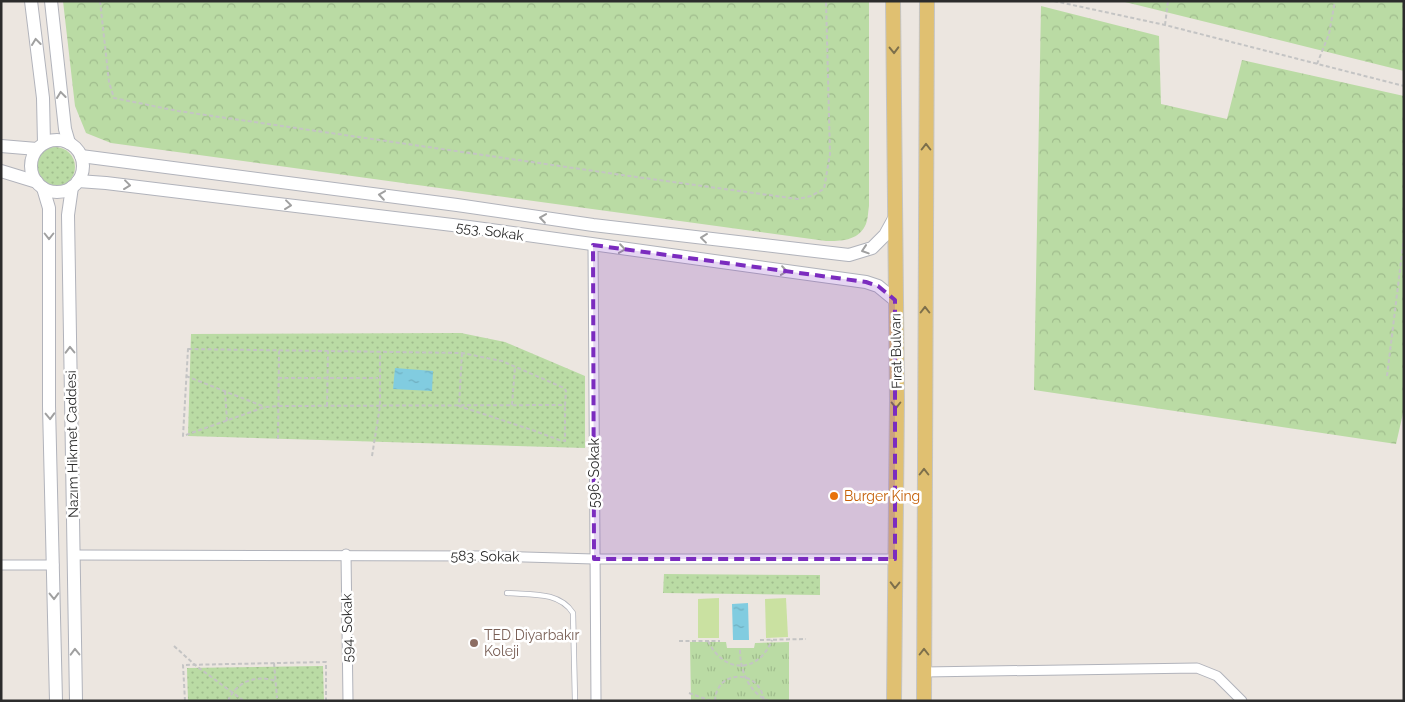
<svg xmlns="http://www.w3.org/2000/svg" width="1405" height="702" font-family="Raleway,sans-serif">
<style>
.grass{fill:url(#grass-dots)}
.forest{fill:url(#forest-crowns)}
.park{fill:url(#park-tufts)}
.pitch{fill:#cae1a1}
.water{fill:url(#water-ripples)}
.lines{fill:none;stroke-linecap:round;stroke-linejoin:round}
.service-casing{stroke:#b1b3bb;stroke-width:6}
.minor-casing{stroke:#b1b3bb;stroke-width:11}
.secondary-casing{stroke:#b1b3bb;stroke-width:14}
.primary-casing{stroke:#c4c4c4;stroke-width:16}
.path{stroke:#c4c4c4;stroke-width:2;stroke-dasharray:4 2.5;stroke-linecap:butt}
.service{stroke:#fff;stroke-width:4.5}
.minor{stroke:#fff;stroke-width:9}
.secondary{stroke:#fff;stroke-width:12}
.primary{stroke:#e0c071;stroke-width:14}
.oneway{stroke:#a0a0a0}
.oneway2{stroke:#7d6f4b}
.marked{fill:#7b2cbf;fill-opacity:0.2;stroke:#7b2cbf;stroke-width:4;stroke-dasharray:10 6;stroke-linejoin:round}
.food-dot{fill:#e8710a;stroke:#fff;stroke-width:2}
.education-dot{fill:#8d6e63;stroke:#fff;stroke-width:2}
.labels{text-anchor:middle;stroke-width:5;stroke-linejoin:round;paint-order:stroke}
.street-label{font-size:14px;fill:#2c2c2c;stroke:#fff}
.food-label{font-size:14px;fill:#c56008;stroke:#fff;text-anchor:start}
.education-label{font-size:14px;fill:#785e54;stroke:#fff;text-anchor:start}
</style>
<defs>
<pattern id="grass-dots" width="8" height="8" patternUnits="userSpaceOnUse" patternTransform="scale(1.25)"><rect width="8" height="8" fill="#badba4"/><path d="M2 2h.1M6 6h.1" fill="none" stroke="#a0bc8d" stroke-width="1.8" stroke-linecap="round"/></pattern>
<pattern id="forest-crowns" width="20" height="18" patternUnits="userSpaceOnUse" patternTransform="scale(1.25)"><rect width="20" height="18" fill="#badba4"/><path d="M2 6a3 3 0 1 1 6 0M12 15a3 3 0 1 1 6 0" fill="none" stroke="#a0bc8d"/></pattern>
<pattern id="park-tufts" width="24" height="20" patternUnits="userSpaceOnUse" patternTransform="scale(1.25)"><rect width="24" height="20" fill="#badba4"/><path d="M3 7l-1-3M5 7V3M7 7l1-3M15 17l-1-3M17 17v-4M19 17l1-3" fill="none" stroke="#a0bc8d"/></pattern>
<pattern id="water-ripples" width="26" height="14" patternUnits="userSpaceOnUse" patternTransform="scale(1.25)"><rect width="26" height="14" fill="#81cce0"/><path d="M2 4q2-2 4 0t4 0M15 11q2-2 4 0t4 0" fill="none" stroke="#70afc0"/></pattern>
</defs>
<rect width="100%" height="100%" fill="#ece6e0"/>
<g class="grass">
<circle cx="55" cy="167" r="20"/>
<path d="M461 333 505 342 585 376V448L188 436 191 334Z"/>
<path d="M664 574 820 575V595L663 593Z"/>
<path d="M323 666 324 701H188L187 668Z"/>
</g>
<g class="forest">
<path d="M63 1H869V206C868 212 868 221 865 226 857 241 841 241 826 241L111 143 86 133 75 106Z"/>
<path d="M1121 1H1404V71Z"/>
<path d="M1041 6 1159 36 1161 104 1227 119 1242 60 1404 96V409L1396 444 1034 390Z"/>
</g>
<path class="park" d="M690 642H726L727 648H754L755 643 789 642V701H691Z"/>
<g class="pitch">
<path d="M719 598V638H698V599Z"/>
<path d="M786 598 788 637 766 638 765 599Z"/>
</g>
<g class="water">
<path d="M395 368 433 371 432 391 393 389Z"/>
<path d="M748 603 749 640H733L732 604Z"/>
</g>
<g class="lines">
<g class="service-casing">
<path id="service" d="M507 593C530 595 559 591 573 613L575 701"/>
</g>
<g class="minor-casing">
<g id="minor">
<path d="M593 245 596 701"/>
<path d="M346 554 348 701"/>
<path d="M74 555 492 556 594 559H895"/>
<path d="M1 565H54"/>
<path d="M924 672 1197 668 1217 676 1242 701"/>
</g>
</g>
<g class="secondary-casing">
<g id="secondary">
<path d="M31 1 43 98 44 143"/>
<path d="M51 1 65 129 69 143"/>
<circle cx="57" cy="166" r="26"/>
<path d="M1 146 37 149"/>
<path d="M81 156 457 205 593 225 849 255 872 248 885 235 896 215"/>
<path d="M1 171 37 182"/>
<path d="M78 181 106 183 469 227 866 282 878 286 895 300"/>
<path d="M72 187 68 215 76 701"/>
<path d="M43 188 49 208V406L56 701"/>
</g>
</g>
<g class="primary-casing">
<g id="primary">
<path d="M893 1 897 400 894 701"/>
<path d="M924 701 927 1"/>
</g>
</g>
<g class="path">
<path d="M100 1 109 82 114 98 178 111 622 175 798 199 811 196 824 189 830 154 826 1"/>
<path d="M1054 1 1165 25 1404 86"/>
<path d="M1165 25 1168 1"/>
<path d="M1317 64 1329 34 1335 1"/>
<path d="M188 349 462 353 502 361 564 388 566 391 565 405 278 406 265 407 183 436Z"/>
<path d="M462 353 459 406 535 431 559 440 565 441V405"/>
<path d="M186 376 265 407"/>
<path d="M1387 376 1404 237"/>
<path d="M278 378H378"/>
<path d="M225 391 227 421"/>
<path d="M512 405 515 367"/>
<path d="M327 406 328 351"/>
<path d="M278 439 279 351"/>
<path d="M372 456 380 406V352"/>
<path d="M760 640 806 639"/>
<path d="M679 641H720"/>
<path d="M708 641C724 674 758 674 772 640"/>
<path d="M174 646 195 665 244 701"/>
<path d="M740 650C740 669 748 693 769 701"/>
<path d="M274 663 277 698"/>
<path d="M689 693 711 701"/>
<path d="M185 701 183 665 326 662V701"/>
<path d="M228 701C236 682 256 674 275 681"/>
<path d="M715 701C716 669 760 668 764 701"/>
</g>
<use href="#service" class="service"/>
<use href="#minor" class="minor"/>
<use href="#secondary" class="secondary"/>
<use href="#primary" class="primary"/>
</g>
<defs><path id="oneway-chevron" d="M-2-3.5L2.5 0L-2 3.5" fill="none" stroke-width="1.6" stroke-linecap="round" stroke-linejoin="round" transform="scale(1.25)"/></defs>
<g class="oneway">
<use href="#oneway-chevron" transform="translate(36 42) rotate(-97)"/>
<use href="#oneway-chevron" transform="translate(61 95) rotate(-97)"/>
<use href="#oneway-chevron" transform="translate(127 185) rotate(7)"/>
<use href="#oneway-chevron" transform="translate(382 195) rotate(-172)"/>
<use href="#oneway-chevron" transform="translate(288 205) rotate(7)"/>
<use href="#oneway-chevron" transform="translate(543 218) rotate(-172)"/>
<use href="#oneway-chevron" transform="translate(49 236) rotate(90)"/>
<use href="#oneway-chevron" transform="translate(704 238) rotate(-173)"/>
<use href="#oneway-chevron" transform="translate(622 249) rotate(8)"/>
<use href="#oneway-chevron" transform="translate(865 250) rotate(162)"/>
<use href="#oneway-chevron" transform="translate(784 271) rotate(8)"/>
<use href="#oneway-chevron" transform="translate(70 350) rotate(-91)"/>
<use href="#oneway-chevron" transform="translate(50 416) rotate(88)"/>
<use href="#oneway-chevron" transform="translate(54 596) rotate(89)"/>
<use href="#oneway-chevron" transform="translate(75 652) rotate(-91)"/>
</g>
<g class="oneway2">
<use href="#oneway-chevron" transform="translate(894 50) rotate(89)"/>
<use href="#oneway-chevron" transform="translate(926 147) rotate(-90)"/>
<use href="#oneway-chevron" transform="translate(925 310) rotate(-90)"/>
<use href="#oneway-chevron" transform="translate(896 405) rotate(90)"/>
<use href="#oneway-chevron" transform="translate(924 472) rotate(-90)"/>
<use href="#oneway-chevron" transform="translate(895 585) rotate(91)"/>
<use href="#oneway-chevron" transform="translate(924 652) rotate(-90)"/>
</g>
<path class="marked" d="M593 245 866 282 878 286 895 300V559H594Z"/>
<circle class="food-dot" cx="834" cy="496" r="5"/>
<circle class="education-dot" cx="474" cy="643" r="5"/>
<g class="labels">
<g class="street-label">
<text transform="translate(490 231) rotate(8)" y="5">553. Sokak</text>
<text transform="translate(896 351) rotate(-91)" y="5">Fırat Bulvarı</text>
<text transform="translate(72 444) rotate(-91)" y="5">Nazım Hikmet Caddesi</text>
<text transform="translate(594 473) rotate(-90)" y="5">596. Sokak</text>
<text transform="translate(485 556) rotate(1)" y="5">583. Sokak</text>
<text transform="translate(347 628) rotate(-91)" y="5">594. Sokak</text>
</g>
<g class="food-label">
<text x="844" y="501">Burger King</text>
</g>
<g class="education-label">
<text x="484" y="640">TED Diyarbakır<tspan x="484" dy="16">Koleji</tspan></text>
</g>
</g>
<rect width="1405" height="702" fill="none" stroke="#2c2c2c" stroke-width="5"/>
</svg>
